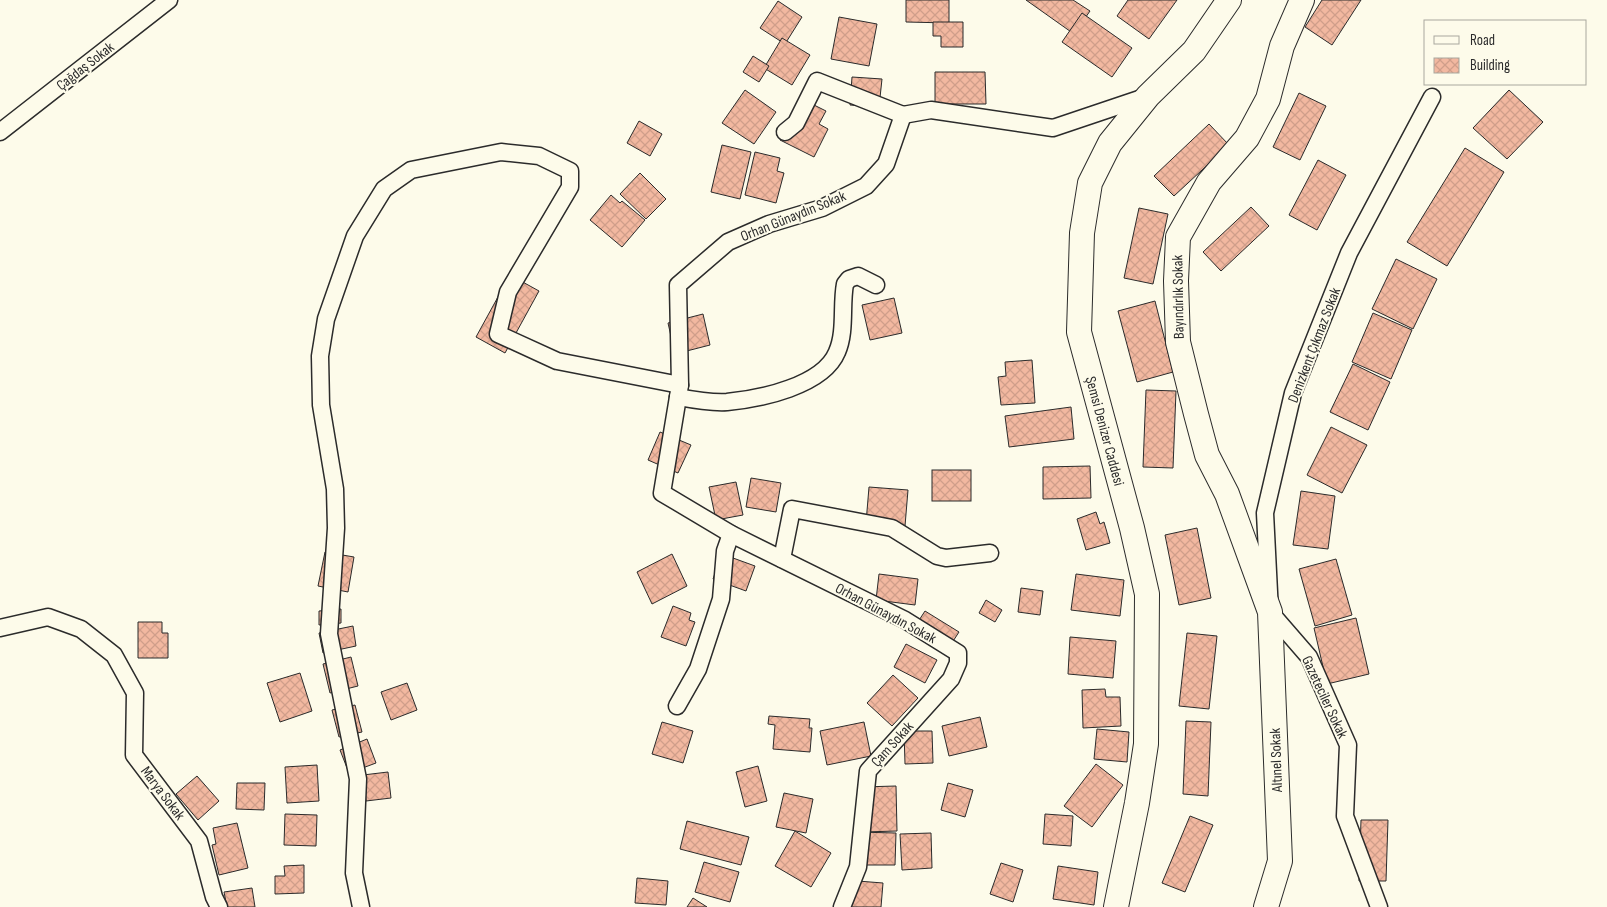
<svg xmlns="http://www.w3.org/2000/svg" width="1607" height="907" font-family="'Sofia Sans Condensed',sans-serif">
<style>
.building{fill:url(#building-cross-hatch);stroke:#2b2b2b}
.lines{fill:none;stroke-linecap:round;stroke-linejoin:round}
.street-casing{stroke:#2b2b2b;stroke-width:19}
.secondary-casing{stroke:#2b2b2b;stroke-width:26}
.street{stroke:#fdfbea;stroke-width:16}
.secondary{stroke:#fdfbea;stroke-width:24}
.labels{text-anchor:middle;stroke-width:4;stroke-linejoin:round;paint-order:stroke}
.street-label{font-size:15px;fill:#2b2b2b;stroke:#fdfbea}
</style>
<defs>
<pattern id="building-cross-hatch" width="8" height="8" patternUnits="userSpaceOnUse" patternTransform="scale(1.25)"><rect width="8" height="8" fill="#f2b8a0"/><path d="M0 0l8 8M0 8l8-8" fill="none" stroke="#d09e8a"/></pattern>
</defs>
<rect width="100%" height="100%" fill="#fdfbea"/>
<g class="building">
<path d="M906 0H949V23L906 22Z"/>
<path d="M1026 0H1073L1090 11 1074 34Z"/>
<path d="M1128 0H1177L1149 39 1117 16Z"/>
<path d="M1322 0H1361L1332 45 1305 27Z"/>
<path d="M778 1 802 17 785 44 760 28Z"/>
<path d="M1082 13 1132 48 1112 77 1062 42Z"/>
<path d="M839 17 877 24 869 66 831 59Z"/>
<path d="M933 22H963V47H941V36H933Z"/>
<path d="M782 38 810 55 792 85 764 68Z"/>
<path d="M753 56 769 66 759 82 743 72Z"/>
<path d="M935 72H985L986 104H935Z"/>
<path d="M852 77 882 79 879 107 850 105Z"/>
<path d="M745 90 776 112 754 144 722 123Z"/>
<path d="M1509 90 1543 122 1507 159 1473 128Z"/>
<path d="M1299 93 1326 106 1300 160 1273 147Z"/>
<path d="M802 99 826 111 819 124 828 129 814 157 780 140Z"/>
<path d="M639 121 662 134 650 156 627 143Z"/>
<path d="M1209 124 1229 145 1174 196 1154 176Z"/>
<path d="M722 145 751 152 740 199 711 192Z"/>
<path d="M1465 148 1504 172 1447 266 1407 242Z"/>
<path d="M755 152 780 158 777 171 784 173 776 203 745 195Z"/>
<path d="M1318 160 1346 175 1317 230 1289 215Z"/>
<path d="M640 173 666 199 646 219 620 194Z"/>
<path d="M611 195 620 203 622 201 645 220 622 247 590 220Z"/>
<path d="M1251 207 1269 226 1221 271 1203 252Z"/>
<path d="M1139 208 1168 214 1153 284 1124 278Z"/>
<path d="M1396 259 1437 279 1413 329 1372 309Z"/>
<path d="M510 275 539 291 505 353 476 337Z"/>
<path d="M894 298 902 333 870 340 862 305Z"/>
<path d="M1155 301 1173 372 1137 382 1118 311Z"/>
<path d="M1373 313 1412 330 1391 379 1352 362Z"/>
<path d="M703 314 710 345 675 354 668 323Z"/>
<path d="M1032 360 1035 403 1001 405 998 377 1006 376 1005 362Z"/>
<path d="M1353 364 1390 382 1368 430 1330 412Z"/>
<path d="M1146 390 1176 391 1173 468 1143 467Z"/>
<path d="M1071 407 1074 439 1009 447 1005 416Z"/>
<path d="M1331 427 1367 445 1342 493 1307 475Z"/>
<path d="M660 432 691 445 678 473 648 460Z"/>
<path d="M1090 466 1091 498 1043 499V467Z"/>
<rect x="932" y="470" width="39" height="31"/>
<path d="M751 478 781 483 776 512 746 507Z"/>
<path d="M736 482 743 515 716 520 709 487Z"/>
<path d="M869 487 908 490 905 526 866 523Z"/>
<path d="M1301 491 1335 496 1328 549 1293 545Z"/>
<path d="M1096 512 1100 524 1104 522 1110 543 1086 550 1077 519Z"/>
<path d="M1197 528 1211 598 1179 605 1165 535Z"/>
<path d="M325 552 354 557 348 592 318 586Z"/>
<path d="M672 554 687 586 652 604 637 572Z"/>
<path d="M722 554 755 566 746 591 713 579Z"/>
<path d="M1336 559 1352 615 1315 626 1299 569Z"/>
<path d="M879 574 918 579 915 605 876 600Z"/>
<path d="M1076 574 1124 580 1120 616 1071 610Z"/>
<path d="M1021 588 1043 591 1040 615 1018 612Z"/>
<path d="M986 600 1002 610 995 622 979 613Z"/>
<path d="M673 606 691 613 689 620 695 622 686 646 661 637Z"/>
<path d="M341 609V623L319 625V611Z"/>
<path d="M925 611 959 632 946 652 912 631Z"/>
<path d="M1356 618 1369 674 1327 684 1314 628Z"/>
<path d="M138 622H162V633H168V658H138Z"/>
<path d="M353 626 356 646 323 653 319 633Z"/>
<path d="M1187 633 1217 636 1209 709 1179 706Z"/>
<path d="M1070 637 1116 641 1113 678 1068 674Z"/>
<path d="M906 644 937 660 925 683 894 667Z"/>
<path d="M351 657 358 686 330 693 323 664Z"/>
<path d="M300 673 312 711 280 722 267 683Z"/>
<path d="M893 675 918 698 892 726 867 703Z"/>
<path d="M407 683 417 710 391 720 381 692Z"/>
<path d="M1105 689 1106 697H1120L1121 726 1083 728 1082 690Z"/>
<path d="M355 705 362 732 339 737 332 710Z"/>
<path d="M769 716 810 719 809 728H812L810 752 773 749 775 725 768 724Z"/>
<path d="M980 717 987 747 949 756 942 726Z"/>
<path d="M1186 721 1211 722 1208 796 1183 794Z"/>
<path d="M662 722 693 731 683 763 652 754Z"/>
<path d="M864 722 871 756 827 765 820 731Z"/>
<path d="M1097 729 1129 732 1127 762 1094 759Z"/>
<path d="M904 731H932L933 763 905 764Z"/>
<path d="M367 739 376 763 349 773 340 750Z"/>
<path d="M1096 764 1123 785 1092 827 1064 806Z"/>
<path d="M317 765 319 801 287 803 285 767Z"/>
<path d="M758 766 767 801 745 807 736 772Z"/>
<path d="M388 772 391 798 366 801 363 775Z"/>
<path d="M197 776 219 801 198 820 176 794Z"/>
<path d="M237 783H265L264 810 236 809Z"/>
<path d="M948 783 973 790 965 817 941 810Z"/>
<path d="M896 786 897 831 863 832 861 787Z"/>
<path d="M784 793 813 799 806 833 776 827Z"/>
<path d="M285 814 317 815 316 846 284 845Z"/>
<path d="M1045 814 1073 816 1071 846 1043 844Z"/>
<path d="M1190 816 1213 825 1185 892 1162 883Z"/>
<path d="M1361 820H1388L1386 881H1359Z"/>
<path d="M687 821 749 837 741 865 680 849Z"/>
<path d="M237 823 248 868 219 875 212 845 216 844 213 828Z"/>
<path d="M795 831 831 853 811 887 775 866Z"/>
<path d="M856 832 896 833 895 865H856Z"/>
<path d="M931 833 932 868 902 870 900 834Z"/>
<path d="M704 862 739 872 730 902 695 892Z"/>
<path d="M1001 863 1023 870 1013 902 990 894Z"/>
<path d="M304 865V893L275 894V876H285L284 866Z"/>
<path d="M1058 866 1098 872 1094 905 1053 899Z"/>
<path d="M637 878 668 881 666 905 635 903Z"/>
<path d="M845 880 883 883 881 907H844Z"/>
<path d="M252 888 255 907H227L224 892Z"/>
<path d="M693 898 707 907H687Z"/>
</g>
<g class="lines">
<g class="street-casing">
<g id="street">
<path d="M903 115 931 110 1053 128 1148 96"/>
<path d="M0 132 169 0"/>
<path d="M785 132 796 123 817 81 903 115"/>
<path d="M678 397C694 400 711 403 727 402 760 399 823 386 837 352 846 332 841 305 845 284L849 279 858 276 876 285"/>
<path d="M782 559 792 509 892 528 937 556 946 558 990 553"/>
<path d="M0 628 48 617 81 629 114 655 135 693 134 755 199 841 214 897 219 907"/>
<path d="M677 706 698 669 721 599 725 551 731 534"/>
<path d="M361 907 354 873 358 779 329 634 336 528 335 489 321 405 320 356 326 319 355 236 384 189 411 170 501 152 539 156 570 171V187L508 292 498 334 557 361 680 385"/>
<path d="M842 907 858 867 868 771 951 679 958 663V653L905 620 731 534 662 493 680 385 678 285 728 242 769 224 822 208 866 186 886 164 903 115"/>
<path d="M1379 907 1345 816 1348 745 1309 657 1270 612 1265 513 1293 393 1349 253 1432 97"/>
</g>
</g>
<g class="secondary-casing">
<g id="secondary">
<path d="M1116 907 1137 803 1146 744 1147 594 1132 528 1079 332 1082 233 1090 183 1110 143 1148 96 1194 51 1229 0"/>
<path d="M1266 907 1280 861 1270 612 1227 494 1207 455 1196 414 1178 342 1176 281 1178 237 1209 182 1247 138 1268 99 1282 46 1302 0"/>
</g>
</g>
<use href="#street" class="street"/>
<use href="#secondary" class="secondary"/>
</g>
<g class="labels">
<g class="street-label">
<text transform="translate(85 66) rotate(-38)" y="5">Çağdaş Sokak</text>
<text transform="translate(793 216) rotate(-22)" y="5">Orhan Günaydın Sokak</text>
<text transform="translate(1178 297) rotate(-91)" y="5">Bayındırlık Sokak</text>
<text transform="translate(1314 345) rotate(-69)" y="5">Denizkent Çıkmaz Sokak</text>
<text transform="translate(1105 431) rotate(75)" y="5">Şemsi Denizer Caddesi</text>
<text transform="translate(886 613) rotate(28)" y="5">Orhan Günaydın Sokak</text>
<text transform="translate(1325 697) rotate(65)" y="5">Gazeteciler Sokak</text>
<text transform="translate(892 744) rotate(-48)" y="5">Çam Sokak</text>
<text transform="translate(1276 760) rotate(-92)" y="5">Altınel Sokak</text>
<text transform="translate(163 793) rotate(53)" y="5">Marya Sokak</text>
</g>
</g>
<rect x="1424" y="20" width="162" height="65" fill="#fdfbea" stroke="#a9a89e"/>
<rect x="1434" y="36" width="25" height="8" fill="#fdfbea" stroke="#a9a89e"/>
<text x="1470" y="45" font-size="15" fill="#2b2b2b">Road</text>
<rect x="1434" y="58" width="25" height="15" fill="url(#building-cross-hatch)" stroke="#a9a89e"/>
<text x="1470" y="70" font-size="15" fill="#2b2b2b">Building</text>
</svg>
